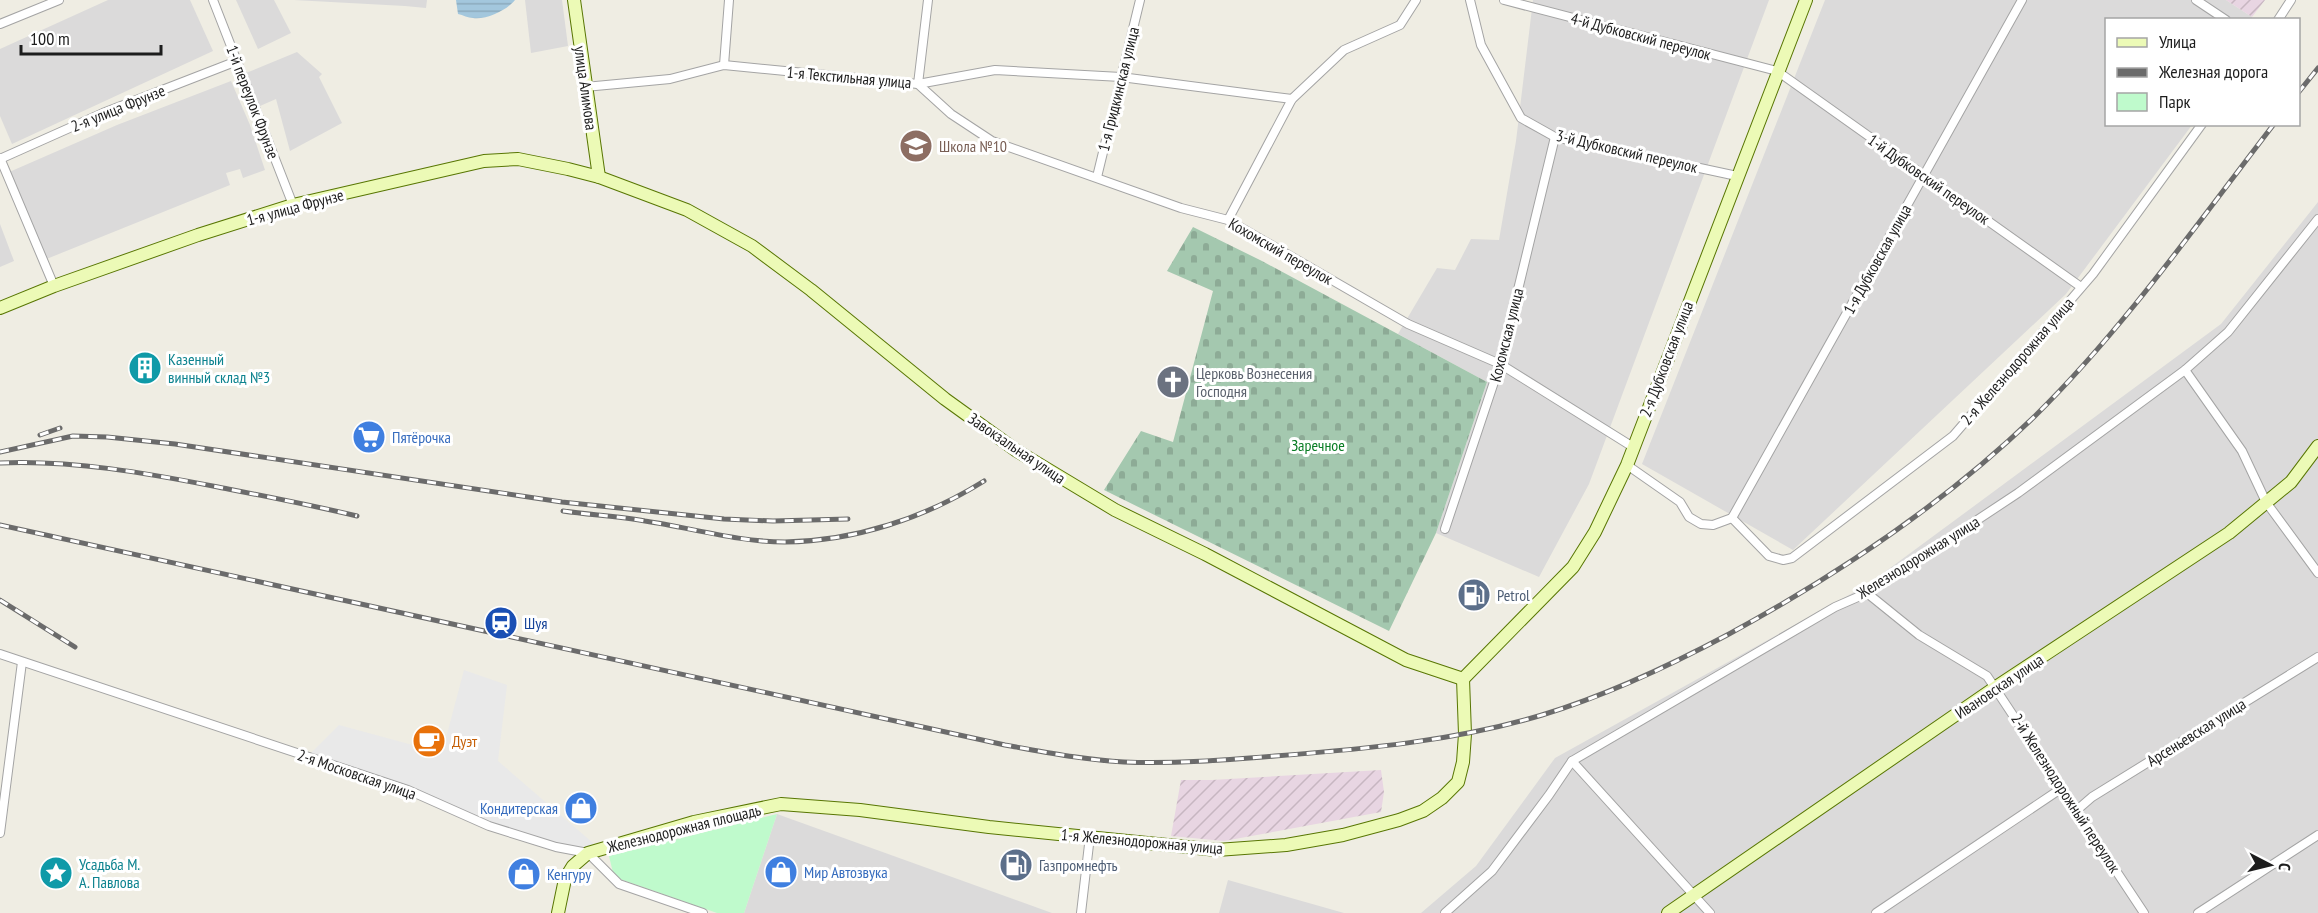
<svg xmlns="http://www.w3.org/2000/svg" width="2318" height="913" font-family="'PT Sans Narrow',sans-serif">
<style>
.residential{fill:#dbdada}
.industrial{fill:url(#industrial-furrows)}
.cemetery{fill:url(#cemetery-stones)}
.park{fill:#bffacc}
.parking{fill:#e9e9e9}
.water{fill:url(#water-rules)}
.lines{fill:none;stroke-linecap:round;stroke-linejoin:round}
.street-casing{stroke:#a4a4a4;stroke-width:10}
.secondary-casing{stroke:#587603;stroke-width:14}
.street{stroke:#fff;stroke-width:8}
.secondary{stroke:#ecfab6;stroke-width:12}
.rail-casing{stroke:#6b6b6b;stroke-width:5}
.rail{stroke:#fff;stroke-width:3;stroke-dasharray:9;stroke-linecap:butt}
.labels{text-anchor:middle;stroke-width:6;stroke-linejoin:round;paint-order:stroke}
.street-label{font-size:16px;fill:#1d1d1d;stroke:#fff}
.education-label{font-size:16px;fill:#785e54;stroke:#fff;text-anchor:start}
.culture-label{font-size:16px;fill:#0d838f;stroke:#fff;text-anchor:start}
.worship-label{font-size:16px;fill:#5b616d;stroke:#fff;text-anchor:start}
.shop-label{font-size:16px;fill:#366cbe;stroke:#fff;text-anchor:start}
.park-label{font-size:16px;fill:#0a7d25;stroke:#fff}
.service-label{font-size:16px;fill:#4e5e75;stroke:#fff;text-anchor:start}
.transit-label{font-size:16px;fill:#164399;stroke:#fff;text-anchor:start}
.food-label{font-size:16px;fill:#c56008;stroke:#fff;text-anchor:start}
</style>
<defs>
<pattern id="industrial-furrows" width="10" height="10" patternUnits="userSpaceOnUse" patternTransform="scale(1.5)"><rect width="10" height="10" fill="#e8d5e2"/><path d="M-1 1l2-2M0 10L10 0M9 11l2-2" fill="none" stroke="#c7b6c1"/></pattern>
<pattern id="cemetery-stones" width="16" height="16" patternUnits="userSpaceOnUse" patternTransform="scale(1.5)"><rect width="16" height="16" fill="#a4c8af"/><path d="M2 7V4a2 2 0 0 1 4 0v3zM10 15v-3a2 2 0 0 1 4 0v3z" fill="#8dab96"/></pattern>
<pattern id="water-rules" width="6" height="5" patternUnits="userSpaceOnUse" patternTransform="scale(1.5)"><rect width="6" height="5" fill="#a3c7dd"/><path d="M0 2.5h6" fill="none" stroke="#8caabd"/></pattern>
</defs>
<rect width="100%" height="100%" fill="#efede3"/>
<g class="residential">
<path d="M108 0H190L213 51 12 144 0 116V49Z"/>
<path d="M236 0H274L291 33 258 49Z"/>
<path d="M294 0H427L426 8 405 6Z"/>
<path d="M525 0H562L568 46 531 53Z"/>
<path d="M1533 0H1769L1589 484 1539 577 1436 533 1487 382 1398 334 1437 268 1455 270 1471 239 1499 240 1516 141Z"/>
<path d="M1825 0H2226L2252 17V20H2106V124L2192 125 2066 294 1793 550 1642 464Z"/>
<path d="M297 52 322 74 319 77 342 123 290 151 276 99 260 106 246 73Z"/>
<path d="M231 81 250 125 265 170 243 178 240 169 226 173 230 185 44 260 7 173 117 125Z"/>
<path d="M2318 202V913H1421L1476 866 1555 758 1867 585 2221 324Z"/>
<path d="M0 224 14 261 0 267Z"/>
<path d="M777 814 1052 913H744Z"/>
<path d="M1228 880 1344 913H1219Z"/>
</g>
<g class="industrial">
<path d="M2226 0H2265L2252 17Z"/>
<path d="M1381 770 1384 792 1381 812 1224 841 1171 836 1181 780H1212Z"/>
</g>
<path class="cemetery" d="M1193 227 1262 261 1487 382 1436 533 1389 631 1104 490 1141 431 1173 442 1213 291 1167 271Z"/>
<path class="park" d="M777 814 744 913H717L614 877 609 856Z"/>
<path class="parking" d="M464 670 507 685 498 761 600 849 588 853 489 826 408 790 307 757 339 725 442 753Z"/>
<path class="water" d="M456 0H515C507 10 487 20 473 18 468 18 463 15 458 14Z"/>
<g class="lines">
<g class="street-casing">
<g id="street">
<path d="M213 0 293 205"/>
<path d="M928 0 918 84 951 114 992 141 1181 208 1228 220 1408 324 1500 364 1633 447"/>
<path d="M1470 0 1481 45 1521 118 1555 137 1737 176"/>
<path d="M1504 0 1777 71 2081 287"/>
<path d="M2196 0 2226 20"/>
<path d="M2278 20 2291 0"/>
<path d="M0 24 59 0"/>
<path d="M724 65 729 0"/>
<path d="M585 87 670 79 724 65 918 84 995 70 1121 77 1292 99"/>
<path d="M0 158 54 286"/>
<path d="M0 159 103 113 237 61"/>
<path d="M1097 177 1140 0"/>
<path d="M1228 220 1292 99 1344 50 1400 25 1416 0"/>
<path d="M2185 370 2242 451 2266 502 2318 573"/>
<path d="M1627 465 1680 502 1689 517 1701 524 1713 525 1732 518"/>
<path d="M1732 518 1769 556 1783 560 1792 558 1953 436 2093 274 2202 124"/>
<path d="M1732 518 2022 0"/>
<path d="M1445 529 1500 364 1555 137"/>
<path d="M1867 593 1919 635 1987 676 2144 913"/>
<path d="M0 654 408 790 489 826 556 847 588 853 619 884 703 913"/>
<path d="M1572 761 1710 913"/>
<path d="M2077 810 2092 797 2318 657"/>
<path d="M0 833 22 662"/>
<path d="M1081 913 1090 836"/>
<path d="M1445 913 1492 871 1549 795 1572 761 1835 607 1867 593 2018 493 2185 370 2228 332 2318 219"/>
<path d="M1876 913 2062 788"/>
<path d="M2198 913 2318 835"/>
</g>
</g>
<g class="secondary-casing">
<g id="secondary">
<path d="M574 0 599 177"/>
<path d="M0 308 54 286 198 235 293 205 484 161 518 159 568 169 599 177 687 210 752 246 811 290 945 399 1017 451 1115 510 1205 554 1406 660 1463 679"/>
<path d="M1463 679 1573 567 1595 532 1627 465 1806 0"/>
<path d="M558 913 565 879 573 866 588 853 694 822 781 804 860 810 989 827 1217 850 1286 845 1343 835 1399 820 1423 811 1442 798 1458 782 1463 762 1465 734 1463 679"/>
<path d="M1668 913 1996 687 2229 533 2291 482 2318 446"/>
</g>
</g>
<use href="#street" class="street"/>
<use href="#secondary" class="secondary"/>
<g class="rail-casing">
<g id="rail">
<path d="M2298 93 2318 68"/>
<path d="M40 435 60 428"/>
<path d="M0 452 73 436 107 437 175 444 562 502 724 519 773 521 848 519"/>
<path d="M0 463C74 460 146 473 218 487 264 496 311 505 357 516"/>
<path d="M563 511C591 515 618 516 645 521 692 528 738 542 785 542 855 541 925 518 984 481"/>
<path d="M0 525 1005 745C1045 752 1084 760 1124 762 1175 764 1225 760 1275 756 1365 749 1455 741 1542 715 1608 695 1669 666 1729 634 1839 574 1945 503 2035 416 2124 328 2197 224 2274 124"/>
<path d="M0 600 75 647"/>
</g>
</g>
<use href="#rail" class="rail"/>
</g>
<defs>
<g id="school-disc" transform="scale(1.725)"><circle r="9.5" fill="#8d6e63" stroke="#fff"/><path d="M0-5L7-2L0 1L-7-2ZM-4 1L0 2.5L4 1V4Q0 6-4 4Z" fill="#fff"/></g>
<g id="building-disc" transform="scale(1.725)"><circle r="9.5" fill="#0f9aa8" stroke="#fff"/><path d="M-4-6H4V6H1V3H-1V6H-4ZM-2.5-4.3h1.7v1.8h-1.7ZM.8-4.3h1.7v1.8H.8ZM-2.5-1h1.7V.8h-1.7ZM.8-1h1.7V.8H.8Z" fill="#fff"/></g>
<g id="church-disc" transform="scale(1.725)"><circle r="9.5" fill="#6b7280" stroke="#fff"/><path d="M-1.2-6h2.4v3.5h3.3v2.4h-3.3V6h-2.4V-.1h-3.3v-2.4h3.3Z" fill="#fff"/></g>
<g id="supermarket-disc" transform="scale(1.725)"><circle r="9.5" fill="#3f7fe0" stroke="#fff"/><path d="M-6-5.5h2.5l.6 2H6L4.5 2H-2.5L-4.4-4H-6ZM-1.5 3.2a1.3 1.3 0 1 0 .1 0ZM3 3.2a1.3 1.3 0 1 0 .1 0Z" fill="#fff"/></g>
<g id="fuel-disc" transform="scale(1.725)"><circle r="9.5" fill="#5c6f8a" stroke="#fff"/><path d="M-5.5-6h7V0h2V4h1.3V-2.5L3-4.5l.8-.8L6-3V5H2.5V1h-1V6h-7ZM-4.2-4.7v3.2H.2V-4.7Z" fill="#fff"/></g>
<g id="station-disc" transform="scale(1.725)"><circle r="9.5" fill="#1a4fb4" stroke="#fff"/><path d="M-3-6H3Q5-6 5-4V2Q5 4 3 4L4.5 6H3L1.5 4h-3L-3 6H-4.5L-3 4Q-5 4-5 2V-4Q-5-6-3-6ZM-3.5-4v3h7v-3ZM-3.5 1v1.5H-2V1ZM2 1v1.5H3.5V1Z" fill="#fff"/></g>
<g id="cafe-disc" transform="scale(1.725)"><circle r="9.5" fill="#e8710a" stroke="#fff"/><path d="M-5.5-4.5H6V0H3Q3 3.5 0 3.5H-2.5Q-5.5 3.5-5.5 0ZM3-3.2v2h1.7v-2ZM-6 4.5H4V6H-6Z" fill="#fff"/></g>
<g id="shop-disc" transform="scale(1.725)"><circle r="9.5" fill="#3f7fe0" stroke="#fff"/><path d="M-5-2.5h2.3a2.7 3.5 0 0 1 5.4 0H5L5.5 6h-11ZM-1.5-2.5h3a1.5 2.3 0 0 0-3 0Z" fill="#fff"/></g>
<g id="sight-disc" transform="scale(1.725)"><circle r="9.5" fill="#0f9aa8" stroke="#fff"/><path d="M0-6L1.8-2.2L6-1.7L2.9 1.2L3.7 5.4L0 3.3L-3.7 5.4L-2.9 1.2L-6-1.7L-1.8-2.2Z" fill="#fff"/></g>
</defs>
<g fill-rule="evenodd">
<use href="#school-disc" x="916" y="146"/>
<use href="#building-disc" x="145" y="368"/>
<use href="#church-disc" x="1173" y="382"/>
<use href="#supermarket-disc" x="369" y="437"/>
<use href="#fuel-disc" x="1474" y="595"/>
<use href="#station-disc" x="501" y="623"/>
<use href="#cafe-disc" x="429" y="741"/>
<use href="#shop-disc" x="581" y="808"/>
<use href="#fuel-disc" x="1016" y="865"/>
<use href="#shop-disc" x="781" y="872"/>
<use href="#sight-disc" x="56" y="873"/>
<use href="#shop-disc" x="524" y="874"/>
</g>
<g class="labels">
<g class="street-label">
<text transform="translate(1641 36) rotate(15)" y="6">4-й Дубковский переулок</text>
<text transform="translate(849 77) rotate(5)" y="6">1-я Текстильная улица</text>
<text transform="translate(586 88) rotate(82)" y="6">улица Алимова</text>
<text transform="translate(1118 89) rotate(-76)" y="6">1-я Гридкинская улица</text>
<text transform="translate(253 102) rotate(69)" y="6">1-й переулок Фрунзе</text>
<text transform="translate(118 108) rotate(-22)" y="6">2-я улица Фрунзе</text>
<text transform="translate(1627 151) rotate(13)" y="6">3-й Дубковский переулок</text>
<text transform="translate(1929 179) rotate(35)" y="6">1-й Дубковский переулок</text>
<text transform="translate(295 207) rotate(-15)" y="6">1-я улица Фрунзе</text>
<text transform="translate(1281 251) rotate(30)" y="6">Кохомский переулок</text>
<text transform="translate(1877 259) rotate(-61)" y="6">1-я Дубковская улица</text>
<text transform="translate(1506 335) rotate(-76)" y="6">Кохомская улица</text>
<text transform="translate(1666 359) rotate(-69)" y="6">2-я Дубковская улица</text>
<text transform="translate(2017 361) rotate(-49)" y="6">2-я Железнодорожная улица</text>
<text transform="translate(1017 448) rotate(34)" y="6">Завокзальная улица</text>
<text transform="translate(1918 557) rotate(-32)" y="6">Железнодорожная улица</text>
<text transform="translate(1999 686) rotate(-34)" y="6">Ивановская улица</text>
<text transform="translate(2196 732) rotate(-32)" y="6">Арсеньевская улица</text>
<text transform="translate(357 774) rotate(19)" y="6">2-я Московская улица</text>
<text transform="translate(2066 793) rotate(57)" y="6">2-й Железнодорожный переулок</text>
<text transform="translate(684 828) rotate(-14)" y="6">Железнодорожная площадь</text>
<text transform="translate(1142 841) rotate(5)" y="6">1-я Железнодорожная улица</text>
</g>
<g class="education-label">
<text x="939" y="152">Школа №10</text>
</g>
<g class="culture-label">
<text x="168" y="365">Казенный<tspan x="168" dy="18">винный склад №3</tspan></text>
<text x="79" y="870">Усадьба М.<tspan x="79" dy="18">А. Павлова</tspan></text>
</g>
<g class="worship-label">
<text x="1196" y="379">Церковь Вознесения<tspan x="1196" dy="18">Господня</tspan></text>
</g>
<g class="shop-label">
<text x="392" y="443">Пятёрочка</text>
<text x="558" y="814" text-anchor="end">Кондитерская</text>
<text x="804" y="878">Мир Автозвука</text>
<text x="547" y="880">Кенгуру</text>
</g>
<g class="park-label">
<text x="1318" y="451">Заречное</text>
</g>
<g class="service-label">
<text x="1497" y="601">Petrol</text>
<text x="1039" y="871">Газпромнефть</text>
</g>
<g class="transit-label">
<text x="524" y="629">Шуя</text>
</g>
<g class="food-label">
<text x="452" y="747">Дуэт</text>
</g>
</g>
<rect x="2105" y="18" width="195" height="108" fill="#ffffff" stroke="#a5a5a5" stroke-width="1.5"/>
<rect x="2117" y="38" width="30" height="9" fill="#ecfab6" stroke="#a5a5a5" stroke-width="1.5"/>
<text x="2159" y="48" font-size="18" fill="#1d1d1d">Улица</text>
<rect x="2117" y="68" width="30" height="9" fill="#6b6b6b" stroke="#a5a5a5" stroke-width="1.5"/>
<text x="2159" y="78" font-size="18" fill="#1d1d1d">Железная дорога</text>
<rect x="2117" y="93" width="30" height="18" fill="#bffacc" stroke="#a5a5a5" stroke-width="1.5"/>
<text x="2159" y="108" font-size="18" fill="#1d1d1d">Парк</text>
<g transform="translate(2270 865) rotate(97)" stroke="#ffffff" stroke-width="4.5" paint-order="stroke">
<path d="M0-4.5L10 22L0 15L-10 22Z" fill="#1d1d1d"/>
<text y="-9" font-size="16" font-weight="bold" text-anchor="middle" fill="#1d1d1d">С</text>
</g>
<path d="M21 45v9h140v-9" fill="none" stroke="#1d1d1d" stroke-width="3"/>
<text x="30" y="45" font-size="18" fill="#1d1d1d" stroke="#ffffff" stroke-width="4.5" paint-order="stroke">100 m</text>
</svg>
